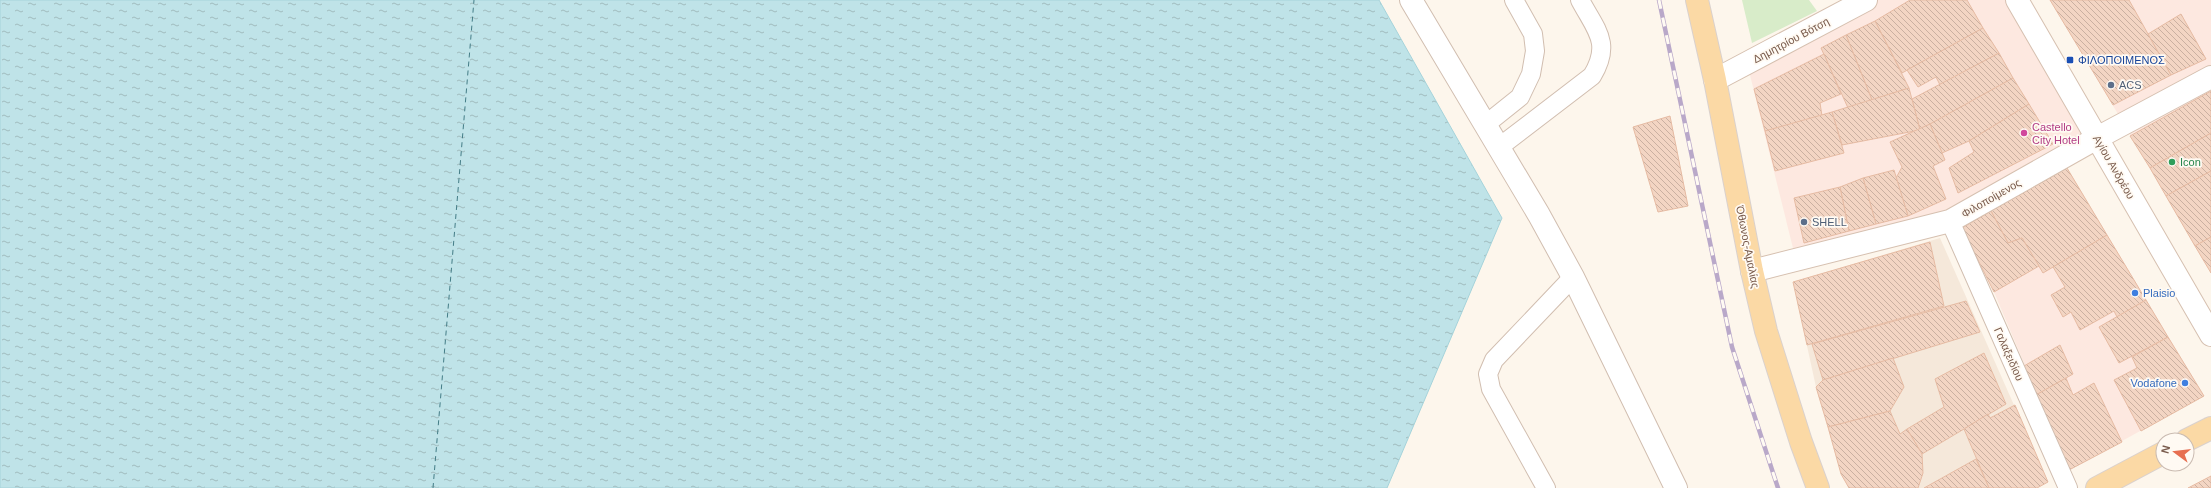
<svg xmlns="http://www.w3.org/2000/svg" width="2211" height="488" font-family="Helvetica,sans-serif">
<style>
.residential{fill:#f5e8da}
.commercial{fill:#fde8e0}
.green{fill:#d8ecc9}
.water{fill:url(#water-ripples);stroke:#a5d3da}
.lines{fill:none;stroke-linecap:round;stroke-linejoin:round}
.ferry{stroke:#437c86;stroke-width:1;stroke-dasharray:5 4;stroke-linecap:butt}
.building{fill:url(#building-back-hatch);stroke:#e6bba3}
.lane-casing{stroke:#d1beb0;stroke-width:20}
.street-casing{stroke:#d1beb0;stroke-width:24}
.secondary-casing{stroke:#d6c0b0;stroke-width:24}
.primary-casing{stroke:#dad1cd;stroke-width:24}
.lane{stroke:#fff;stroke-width:18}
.street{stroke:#fff;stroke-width:22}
.secondary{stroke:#fff;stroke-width:22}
.primary{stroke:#fbd9a5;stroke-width:22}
.rail-casing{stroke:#b9a8c9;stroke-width:4.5}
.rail{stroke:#fffaf3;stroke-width:3;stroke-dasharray:9;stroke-linecap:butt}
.transit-dot{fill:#1a4fb4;stroke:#fffaf3;stroke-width:1.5}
.service-dot{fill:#5c6f8a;stroke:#fffaf3;stroke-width:1.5}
.hotel-dot{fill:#d1479c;stroke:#fffaf3;stroke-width:1.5}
.leisure-dot{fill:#2e9e5b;stroke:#fffaf3;stroke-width:1.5}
.shop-dot{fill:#3f7fe0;stroke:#fffaf3;stroke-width:1.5}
.labels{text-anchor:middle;stroke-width:3.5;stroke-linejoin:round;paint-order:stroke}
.street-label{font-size:11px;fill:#7a5c4d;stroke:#fffaf3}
.transit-label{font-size:11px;fill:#164399;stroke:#fffaf3;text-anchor:start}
.service-label{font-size:11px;fill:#4e5e75;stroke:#fffaf3;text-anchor:start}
.hotel-label{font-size:11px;fill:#b23c85;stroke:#fffaf3;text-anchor:start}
.leisure-label{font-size:11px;fill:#27864d;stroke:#fffaf3;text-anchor:start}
.shop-label{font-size:11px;fill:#366cbe;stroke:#fffaf3;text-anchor:start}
</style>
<defs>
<pattern id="water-ripples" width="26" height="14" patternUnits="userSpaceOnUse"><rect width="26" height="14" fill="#bfe3e8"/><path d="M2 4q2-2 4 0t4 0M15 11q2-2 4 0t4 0" fill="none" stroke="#a0bbbe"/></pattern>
<pattern id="building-back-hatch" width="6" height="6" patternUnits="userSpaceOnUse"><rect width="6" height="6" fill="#f3d5c3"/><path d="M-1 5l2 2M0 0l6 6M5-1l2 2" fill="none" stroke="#cab0a1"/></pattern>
</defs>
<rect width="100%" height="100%" fill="#fdf6ec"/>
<path class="residential" d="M1940 238 2048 482 2037 488H1849L1841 474 1816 387 1793 282Z"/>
<g class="commercial">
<path d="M1874 0H2016L2097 138 1950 221 1796 260 1748 67Z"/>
<path d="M2050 0H2211V273L2115 109Z"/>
<path d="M2067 168 2204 396 2069 470 1994 292 1962 228Z"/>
</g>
<path class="green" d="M1742 0H1809L1817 11 1752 43Z"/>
<path class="water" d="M0 0H1379L1502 218 1387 488H0Z"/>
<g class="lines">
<path class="ferry" d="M433 488 474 0"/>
</g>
<g class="building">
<path d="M1910 0H1967L1983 28 1902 73 1875 21Z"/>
<path d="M2050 0H2129L2171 75 2113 105Z"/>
<path d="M2181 14 2206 59 2171 75 2148 34Z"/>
<path d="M1875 21 1909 88 1872 100 1846 35Z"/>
<path d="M1983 28 1999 53 1940 85 1936 77 1918 87 1907 70Z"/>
<path d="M1846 35 1872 100 1848 108 1821 48Z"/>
<path d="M1999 53 2013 78 1920 130 1912 99Z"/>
<path d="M1824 54 1841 94 1820 103 1822 116 1765 131 1754 89Z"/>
<path d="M2013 78 2029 104 1969 141 1942 153 1930 124Z"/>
<path d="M1909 88 1920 130 1842 145 1832 112Z"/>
<path d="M2211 91V133L2150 168 2130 136Z"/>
<path d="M2029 104 2053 144 1958 193 1949 168 1974 152 1969 141Z"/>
<path d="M1832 112 1844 153 1775 171 1765 131Z"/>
<path d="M1670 116 1688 206 1658 212 1633 127Z"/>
<path d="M1930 124 1945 160 1933 166 1946 199 1908 216 1896 178 1902 167 1890 142Z"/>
<path d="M2211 133V171L2166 196 2150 168Z"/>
<path d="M2067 168 2107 235 2043 273 2022 238 2008 243 1991 211Z"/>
<path d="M1894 170 1908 216 1876 224 1863 178Z"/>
<path d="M2211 171V237L2195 246 2166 196Z"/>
<path d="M1863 178 1876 224 1849 231 1840 187Z"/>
<path d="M1840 187 1849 231 1804 243 1794 198Z"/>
<path d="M1991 211 2008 243 2022 238 2039 266 1994 292 1962 228Z"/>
<path d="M2107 235 2146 300 2117 317 2114 311 2080 330 2071 312 2063 317 2051 295 2065 287 2053 267Z"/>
<path d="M2211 237V273L2195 246Z"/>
<path d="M1930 242 1944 306 1807 345 1793 282Z"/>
<path d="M2146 300 2168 337 2119 363 2099 327Z"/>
<path d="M1966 301 1980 332 1823 380 1812 344Z"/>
<path d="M2168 337 2204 396 2141 431 2114 380 2137 368 2132 357Z"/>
<path d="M2060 345 2073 374 2036 395 2024 366Z"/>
<path d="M1984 353 2006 404 1922 454 1907 429 1944 407 1935 379Z"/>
<path d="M1893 358 1904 387 1890 411 1828 427 1816 387 1823 380Z"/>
<path d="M2066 378 2073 395 2094 383 2122 442 2069 470 2036 395Z"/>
<path d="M2015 405 2048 482 2037 488H1989L1964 429 1988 414 1990 418Z"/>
<path d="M1890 411 1900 434 1907 429 1922 454 1923 473 1918 488H1849L1841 474 1828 427Z"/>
<path d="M1976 459 1989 488H1924Z"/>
<path d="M2211 476V488H2188Z"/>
</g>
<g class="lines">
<g class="lane-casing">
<g id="lane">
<path d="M1485 125 1520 97 1531 74 1535 51 1533 34 1514 0"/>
<path d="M1498 148 1592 76C1612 43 1596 30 1580 0"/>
<path d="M1950 221 2068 488"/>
<path d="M1546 488 1491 389 1488 374 1494 360 1573 277"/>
</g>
</g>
<g class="street-casing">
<path id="street" d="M1411 0 1539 215 1573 277 1676 488"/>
</g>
<g class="secondary-casing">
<g id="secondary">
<path d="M2017 0 2211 335"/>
<path d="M1715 80 1866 0"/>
<path d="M1752 271 1950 221 2097 138 2211 77"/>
</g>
</g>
<g class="primary-casing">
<g id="primary">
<path d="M1697 0 1715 80 1752 271 1766 331 1801 442 1818 488"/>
<path d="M2187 440 2211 428"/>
<path d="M2097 488 2163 453"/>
</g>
</g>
<use href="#lane" class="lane"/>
<use href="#street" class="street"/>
<use href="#secondary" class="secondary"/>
<use href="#primary" class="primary"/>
<g class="rail-casing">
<path id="rail" d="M1659 0 1732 347 1778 488"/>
</g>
<use href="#rail" class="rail"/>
</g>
<rect class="transit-dot" x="2066" y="56" width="8" height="8" rx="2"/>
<g class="service-dot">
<circle cx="2111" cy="85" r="4"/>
<circle cx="1804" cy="222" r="4"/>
</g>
<circle class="hotel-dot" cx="2024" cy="133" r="4"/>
<circle class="leisure-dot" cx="2172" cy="162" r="4"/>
<g class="shop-dot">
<circle cx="2135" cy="293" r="4"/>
<circle cx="2185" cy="383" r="4"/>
</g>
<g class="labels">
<g class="street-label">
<text transform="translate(1791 40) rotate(-28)" y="4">Δημητρίου Βότση</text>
<text transform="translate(2114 167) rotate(60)" y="4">Αγίου Ανδρέου</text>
<text transform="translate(1991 198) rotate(-30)" y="4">Φιλοποίμενος</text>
<text transform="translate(1748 247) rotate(79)" y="4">Όθωνος-Αμαλίας</text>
<text transform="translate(2009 354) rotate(66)" y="4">Γαλαξειδίου</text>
</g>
<g class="transit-label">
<text x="2078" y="64">ΦΙΛΟΠΟΙΜΕΝΟΣ</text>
</g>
<g class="service-label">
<text x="2119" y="89">ACS</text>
<text x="1812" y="226">SHELL</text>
</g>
<g class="hotel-label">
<text x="2032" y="131">Castello<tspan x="2032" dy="13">City Hotel</tspan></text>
</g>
<g class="leisure-label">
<text x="2180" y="166">Icon</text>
</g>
<g class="shop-label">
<text x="2143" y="297">Plaisio</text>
<text x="2177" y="387" text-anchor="end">Vodafone</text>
</g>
</g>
<g transform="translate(2175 452) rotate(285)"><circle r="19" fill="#fffaf3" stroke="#cabbb1"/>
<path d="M0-3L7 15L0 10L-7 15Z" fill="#e76f51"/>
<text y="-6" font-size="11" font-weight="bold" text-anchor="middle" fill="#7a5c4d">N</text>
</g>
</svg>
